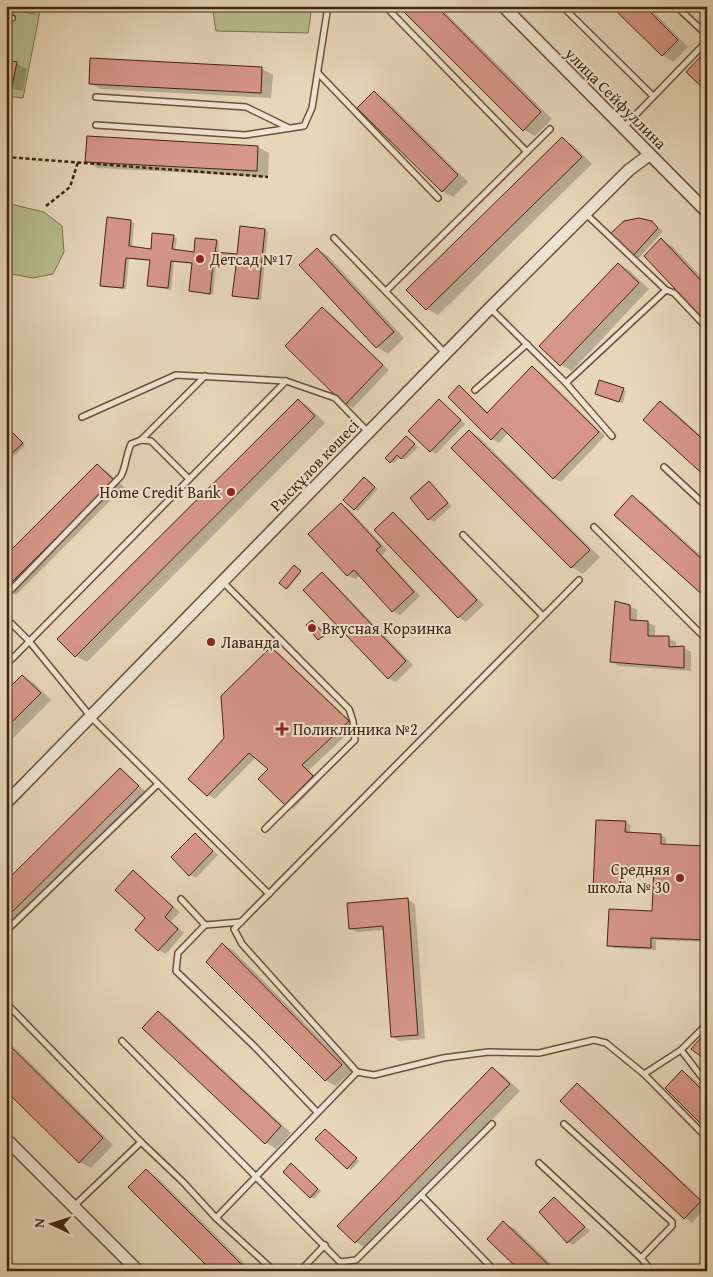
<svg xmlns="http://www.w3.org/2000/svg" width="713" height="1277" font-family="'Gentium Book Plus',serif">
<style>
.green{fill:#b6bd8f;stroke:#7c714e}
.shadow{fill:#0003}
.building{fill:#d69688;stroke:#42250d}
.lines{fill:none;stroke-linecap:round;stroke-linejoin:round}
.service-casing{stroke:#6b5138;stroke-width:8}
.tertiary-casing{stroke:#6b5138;stroke-width:14}
.path{stroke:#42250d;stroke-width:2.5;stroke-dasharray:4 2.5;stroke-linecap:butt}
.service{stroke:#efe4d2;stroke-width:5}
.tertiary{stroke:#efe4d2;stroke-width:11}
.poi-dot{fill:#8f2418;stroke:#efe4d2;stroke-width:2}
.labels{text-anchor:middle;stroke-width:4;stroke-linejoin:round;paint-order:stroke}
.street-label{font-size:16px;fill:#42250d;stroke:#efe4d2}
.poi-label{font-size:16px;fill:#42250d;stroke:#efe4d2;text-anchor:start}
</style>
<rect width="100%" height="100%" fill="#e7d6b9"/>
<filter id="stains"><feTurbulence type="fractalNoise" baseFrequency=".004" numOctaves="4"/><feColorMatrix values="0 0 0 0 .2 0 0 0 0 .09 0 0 0 0 .02 0 0 0 .5 -.17"/></filter>
<radialGradient id="worn" r=".72"><stop offset=".6" stop-color="#630" stop-opacity="0"/><stop offset="1" stop-color="#630" stop-opacity=".3"/></radialGradient>
<g class="green">
<path d="M6 6H41L23 98 6 96Z"/>
<path d="M212 6H312L308 33 216 31Z"/>
<path d="M6 203 44 212 62 226 64 252 53 274 33 278 6 273Z"/>
</g>
<g class="shadow">
<path d="M6 6H36L35 15 6 10Z"/>
<path d="M400 6H439L552 119 535 136 524 130Z"/>
<path d="M613 6H648L688 47 673 62 663 55Z"/>
<path d="M6 61 16 63 27 69 23 91 6 88Z"/>
<path d="M262 69 273 75 271 98 101 89 90 83Z"/>
<path d="M374 93 385 99 468 182 453 197 442 191Z"/>
<path d="M88 138 258 147 269 153 268 177 97 168 87 161Z"/>
<path d="M562 139 573 145 592 164 438 315 427 309Z"/>
<path d="M108 218 134 223 132 248 152 250 173 237 177 238 175 251 195 253 216 241 219 243 218 254 238 256 265 230 268 232 261 300 234 295 237 267 216 264 213 295 190 291 194 264 174 262 171 290 148 286 151 261 129 259 126 289 104 287 101 285Z"/>
<path d="M651 222 663 231 638 259 633 256Z"/>
<path d="M661 240 672 246 707 283V321Z"/>
<path d="M317 249 328 256 404 338 388 354 377 347Z"/>
<path d="M619 264 630 271 649 289 572 371 561 365Z"/>
<path d="M322 309 330 313 389 370 353 408 346 404Z"/>
<path d="M533 368 540 372 605 436 561 482 553 478 508 433 499 443 492 439 459 387 489 413Z"/>
<path d="M623 389 626 391 623 403 599 395Z"/>
<path d="M298 400 309 407 325 423 87 662 76 656Z"/>
<path d="M439 400 465 424 436 454 431 451Z"/>
<path d="M661 402 671 409 707 441V477Z"/>
<path d="M6 426 25 445 8 462 6 461Z"/>
<path d="M469 431 480 438 600 557 583 574 572 567 453 448Z"/>
<path d="M407 437 418 447 405 460 400 457 394 463 391 462Z"/>
<path d="M97 465 108 472 124 487 16 595 6 589V556Z"/>
<path d="M364 478 378 489 358 511 355 509Z"/>
<path d="M429 483 452 506 434 522 429 519Z"/>
<path d="M632 497 643 503 707 561V598Z"/>
<path d="M342 505 349 509 387 550 382 555 420 596 400 615 393 611 360 575 355 579 348 575Z"/>
<path d="M393 514 400 518 484 605 466 622 459 617 376 530Z"/>
<path d="M294 567 301 573 288 589 281 583Z"/>
<path d="M322 574 329 578 413 665 396 682 388 678Z"/>
<path d="M629 606 637 610V622H647L655 626V637L668 638 676 642V648L683 647 691 652V671L619 666 611 661Z"/>
<path d="M272 649 279 653 356 726 309 770 320 781 293 809 286 804 270 769 256 757 215 799 208 795 225 738Z"/>
<path d="M23 676 34 683 51 700 6 745V693Z"/>
<path d="M121 769 145 791 6 930V883Z"/>
<path d="M625 822 631 825 630 834 661 835 666 838V846L707 847V942L656 940V950L614 948 609 945 653 912 655 869 626 868 625 893 600 892 594 889Z"/>
<path d="M195 835 218 855 196 878 190 875Z"/>
<path d="M133 872 180 912 171 921 184 933 166 954 159 950Z"/>
<path d="M407 899 415 904 425 1039 399 1041 392 1037 384 930 357 932 350 928Z"/>
<path d="M222 944 233 950 352 1071 336 1086 325 1080Z"/>
<path d="M158 1013 169 1019 291 1133 276 1149 265 1142Z"/>
<path d="M6 1039 113 1145 91 1168 80 1162 6 1089Z"/>
<path d="M492 1068 503 1075 520 1091 367 1249 356 1242 339 1226Z"/>
<path d="M682 1072 693 1078 707 1092V1129Z"/>
<path d="M578 1085 585 1089 707 1205 692 1223 685 1218 562 1101Z"/>
<path d="M325 1130 359 1161 351 1170 347 1168Z"/>
<path d="M295 1167 321 1191 314 1199 311 1197Z"/>
<path d="M146 1171 157 1177 252 1271H214Z"/>
<path d="M554 1198 590 1231 573 1245 568 1242Z"/>
<path d="M504 1223 515 1229 558 1271H522Z"/>
</g>
<g class="building">
<path d="M398 6H436L541 112 523 131Z"/>
<path d="M611 6H644L678 40 662 56Z"/>
<path d="M702 55 707 60V92L686 72Z"/>
<path d="M90 58 262 67 261 93 89 84Z"/>
<path d="M6 60 17 62 12 86 6 85Z"/>
<path d="M374 91 458 175 442 192 357 108Z"/>
<path d="M87 136 258 146 257 171 85 162Z"/>
<path d="M562 137 582 157 426 310 406 290Z"/>
<path d="M107 217 131 220 129 246 151 249 152 233 174 235 172 249 194 252 195 238 217 240 215 252 237 254 240 226 265 229 258 299 232 296 236 266 213 263 210 294 189 291 192 263 171 261 168 288 147 286 150 260 126 258 123 288 100 286Z"/>
<path d="M639 218 652 221 658 228 632 257 611 233 624 221Z"/>
<path d="M661 238 707 287V323L644 256Z"/>
<path d="M317 248 394 332 376 348 299 265Z"/>
<path d="M618 263 639 283 560 366 539 346Z"/>
<path d="M322 307 383 365 345 405 285 346Z"/>
<path d="M532 366 599 432 553 479 502 428 491 440 448 397 459 385 487 413Z"/>
<path d="M599 380 624 388 619 402 595 394Z"/>
<path d="M298 399 315 416 75 657 57 639Z"/>
<path d="M439 399 461 420 430 452 408 431Z"/>
<path d="M660 401 707 443V478L643 420Z"/>
<path d="M6 426 23 443 6 459Z"/>
<path d="M469 430 590 550 571 568 451 448Z"/>
<path d="M406 436 415 444 401 459 397 455 390 463 385 458Z"/>
<path d="M97 464 114 480 6 588V555Z"/>
<path d="M364 477 375 487 354 510 343 500Z"/>
<path d="M429 481 448 503 428 520 410 498Z"/>
<path d="M632 495 707 564V599L614 515Z"/>
<path d="M341 503 381 546 376 550 414 592 392 612 354 570 347 576 308 534Z"/>
<path d="M393 512 477 600 458 618 374 530Z"/>
<path d="M294 565 301 571 286 589 279 583Z"/>
<path d="M322 572 406 661 388 679 303 590Z"/>
<path d="M615 601 630 605V620L648 621V636H669V647L684 646V668L610 662Z"/>
<path d="M312 620 325 635 318 640 306 625Z"/>
<path d="M271 647 349 721 302 765 313 776 285 805 258 779 268 769 249 753 207 796 188 779 224 738 221 696Z"/>
<path d="M22 675 41 693 6 728V691Z"/>
<path d="M120 768 139 786 6 918V881Z"/>
<path d="M596 820 626 821 625 832 661 834V844L707 846V940L651 938V948L607 946 609 909 652 911 654 867 621 866 620 891 593 890Z"/>
<path d="M195 833 213 851 189 876 171 857Z"/>
<path d="M133 870 173 907 165 917 178 929 158 951 135 930 145 918 115 890Z"/>
<path d="M408 898 418 1035 391 1037 383 926 349 929 347 903Z"/>
<path d="M222 943 342 1065 325 1081 206 962Z"/>
<path d="M158 1011 281 1126 265 1144 142 1028Z"/>
<path d="M707 1031V1061L691 1049Z"/>
<path d="M6 1042 103 1138 79 1163 6 1091Z"/>
<path d="M492 1067 510 1084 355 1243 337 1226Z"/>
<path d="M682 1070 707 1095V1130L665 1088Z"/>
<path d="M577 1083 701 1201 684 1219 560 1101Z"/>
<path d="M325 1129 357 1158 347 1169 315 1139Z"/>
<path d="M291 1163 318 1189 310 1198 283 1172Z"/>
<path d="M146 1169 248 1271H212L128 1187Z"/>
<path d="M554 1197 585 1227 567 1243 539 1212Z"/>
<path d="M503 1221 555 1271H520L487 1239Z"/>
</g>
<g class="lines">
<g class="service-casing">
<g id="service">
<path d="M385 6 527 152"/>
<path d="M562 6 653 96"/>
<path d="M676 6 707 35"/>
<path d="M6 18H12"/>
<path d="M318 73 438 198"/>
<path d="M96 97 246 107 289 128"/>
<path d="M96 125 245 135 304 126 312 108 328 6"/>
<path d="M623 128 707 41"/>
<path d="M585 213 666 290"/>
<path d="M334 238 445 353"/>
<path d="M386 291 550 129"/>
<path d="M490 308 566 383 666 290 674 293 707 328"/>
<path d="M566 383 612 436"/>
<path d="M475 390 527 344"/>
<path d="M82 417 176 375 286 381 335 398 368 432"/>
<path d="M141 440 205 376"/>
<path d="M664 467 707 507"/>
<path d="M594 527 707 640"/>
<path d="M463 535 543 616"/>
<path d="M579 580 234 929 242 944 357 1072 374 1075 443 1058 488 1052 539 1053 594 1040 606 1043 644 1074 681 1050 707 1024"/>
<path d="M223 582 349 709 353 721 355 740 265 829"/>
<path d="M6 595 121 476C126 466 126 455 131 444L141 440 151 441 189 479"/>
<path d="M6 618 29 641 91 717 269 894"/>
<path d="M6 665 286 381"/>
<path d="M181 899 205 925 241 922"/>
<path d="M205 925 178 953 176 971 254 1046 317 1112"/>
<path d="M6 931 158 784"/>
<path d="M6 1003 141 1142 183 1182 216 1218 274 1271"/>
<path d="M122 1041 340 1262 356 1260 492 1124"/>
<path d="M681 1050 704 1080H707"/>
<path d="M644 1074 707 1138"/>
<path d="M564 1124 672 1222V1226L641 1258 652 1271"/>
<path d="M539 1163 641 1258"/>
<path d="M422 1196 495 1271"/>
<path d="M74 1206 141 1142"/>
<path d="M216 1218 357 1072"/>
<path d="M300 1271 325 1245"/>
</g>
</g>
<g class="tertiary-casing">
<g id="tertiary">
<path d="M503 6 707 212"/>
<path d="M6 803 490 308 629 170 649 155"/>
<path d="M6 1139 138 1271"/>
</g>
</g>
<g class="path">
<path d="M6 157 268 177"/>
<path d="M46 206 70 187 78 162"/>
</g>
<use href="#service" class="service"/>
<use href="#tertiary" class="tertiary"/>
</g>
<g class="poi-dot">
<circle cx="200" cy="259" r="5"/>
<circle cx="231" cy="492" r="5"/>
<circle cx="312" cy="628" r="5"/>
<circle cx="211" cy="642" r="5"/>
<path d="M279.5 721.5h5v5h5v5h-5v5h-5v-5h-5v-5h5z"/>
<circle cx="680" cy="878" r="5"/>
</g>
<g class="labels">
<g class="street-label">
<text transform="translate(616 98) rotate(45)" y="6">улица Сейфуллина</text>
<text transform="translate(314 465) rotate(-46)" y="6">Рысқұлов көшесі</text>
</g>
<g class="poi-label">
<text x="210" y="265">Детсад №17</text>
<text x="221" y="498" text-anchor="end">Home Credit Bank</text>
<text x="322" y="634">Вкусная Корзинка</text>
<text x="221" y="648">Лаванда</text>
<text x="293" y="735">Поликлиника №2</text>
<text x="670" y="875" text-anchor="end">Средняя<tspan x="670" dy="18">школа № 30</tspan></text>
</g>
</g>
<rect width="713" height="1277" fill="none" stroke="#e7d6b9" stroke-width="25"/>
<rect x="8" y="8" width="698" height="1262" fill="none" stroke="#42250d" stroke-width="2.5"/>
<rect x="12" y="12" width="688" height="1252" fill="none" stroke="#42250d"/>
<g transform="translate(52 1224) rotate(274)" stroke="#efe4d2" stroke-width="4" paint-order="stroke">
<path d="M0-4L9 19L0 12L-9 19Z" fill="#42250d"/>
<text y="-8" font-size="14" font-weight="bold" text-anchor="middle" fill="#42250d">N</text>
</g>
<rect width="100%" height="100%" filter="url(#stains)"/>
<rect width="100%" height="100%" fill="url(#worn)"/>
</svg>
